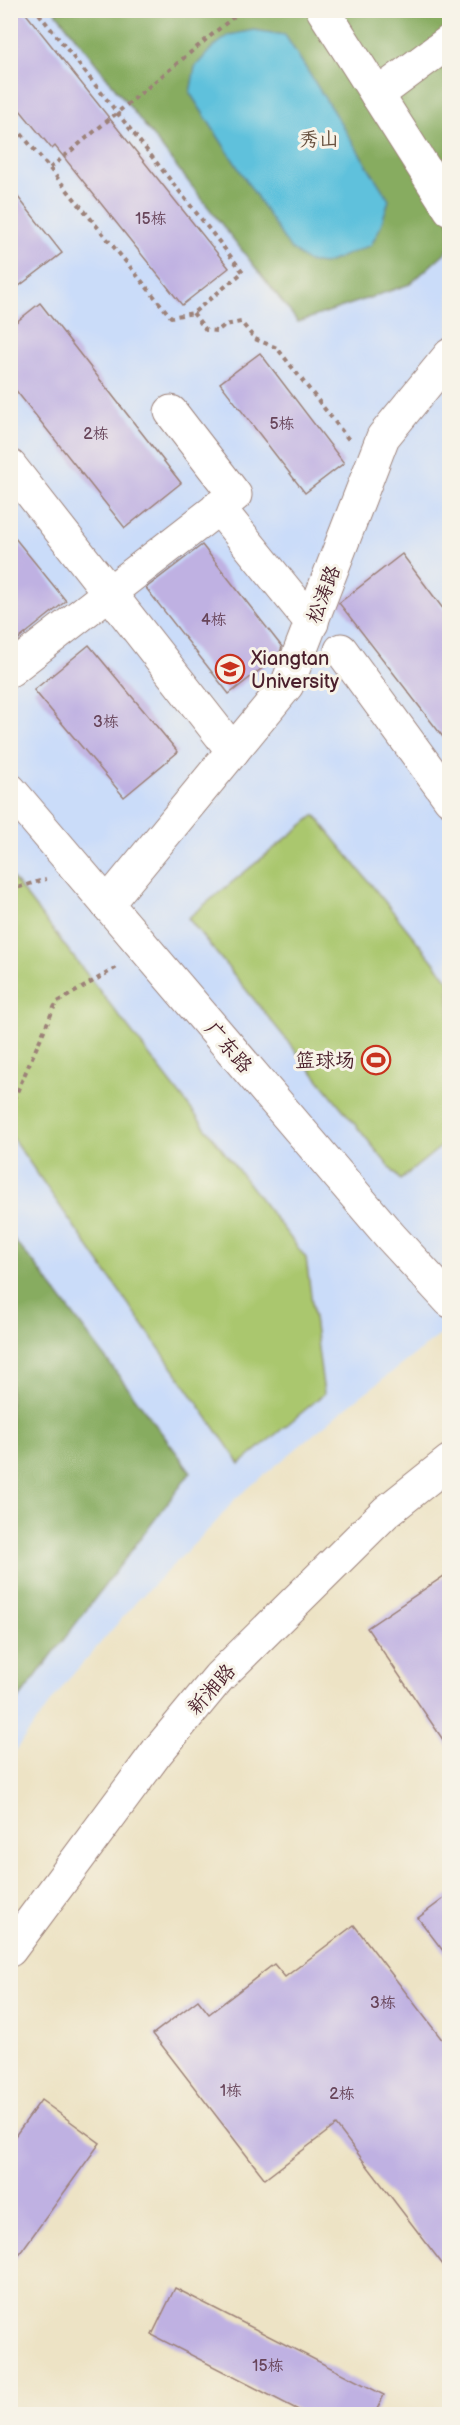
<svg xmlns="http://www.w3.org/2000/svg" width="460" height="2425" font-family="'Balsamiq Sans','LXGW WenKai TC',sans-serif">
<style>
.built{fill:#cadcf9}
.green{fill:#aac76e;stroke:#7a734c;stroke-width:1.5}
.forest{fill:#87ac61;stroke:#686646;stroke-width:1.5}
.water{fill:#5ec1dc;stroke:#547084;stroke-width:1.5}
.building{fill:#bfb1e2}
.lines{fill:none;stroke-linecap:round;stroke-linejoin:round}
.minor-casing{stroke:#9c8178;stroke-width:35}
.path{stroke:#9c8178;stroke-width:4;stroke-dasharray:4.5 4.5;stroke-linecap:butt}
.minor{stroke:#fff;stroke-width:33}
.labels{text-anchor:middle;stroke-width:6;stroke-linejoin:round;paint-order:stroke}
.number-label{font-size:16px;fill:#674459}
.park-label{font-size:20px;fill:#67513f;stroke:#f7f3e8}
.street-label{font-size:20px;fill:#4a1f2b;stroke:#f7f3e8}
.poi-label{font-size:20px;fill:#4a1f2b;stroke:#f7f3e8;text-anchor:start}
</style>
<rect width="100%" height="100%" fill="#f7f3e8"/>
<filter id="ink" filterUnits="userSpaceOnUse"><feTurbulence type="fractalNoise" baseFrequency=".0167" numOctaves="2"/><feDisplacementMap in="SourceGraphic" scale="12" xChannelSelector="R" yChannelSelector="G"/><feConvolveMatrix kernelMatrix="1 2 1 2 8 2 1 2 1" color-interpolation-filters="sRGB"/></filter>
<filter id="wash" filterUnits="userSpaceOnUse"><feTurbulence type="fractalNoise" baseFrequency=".008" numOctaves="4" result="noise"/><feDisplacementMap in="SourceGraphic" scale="24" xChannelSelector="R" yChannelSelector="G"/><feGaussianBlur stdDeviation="1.35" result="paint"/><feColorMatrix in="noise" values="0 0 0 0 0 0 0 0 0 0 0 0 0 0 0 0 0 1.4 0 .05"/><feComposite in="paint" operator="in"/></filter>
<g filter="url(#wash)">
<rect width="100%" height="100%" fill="#ede3c5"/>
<path class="built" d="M11 11H449V1328L348 1406 236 1498 216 1522 138 1600 67 1681 11 1756Z"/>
<g class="green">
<path d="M315 815 449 981V1140L400 1180 188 918Z"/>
<path d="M11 876 306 1258 324 1394 240 1464 11 1136Z"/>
</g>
<g class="forest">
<path d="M55 11H449V249L410 284 298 322Z"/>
<path d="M10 1236 35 1264 191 1472 11 1709Z"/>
</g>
<path class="water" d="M254 30 285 35 389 200 380 228 371 245 324 264 308 262 289 247 190 93 195 67 211 49 229 35Z"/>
<g id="blocks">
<g class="building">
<path d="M10 10H23L229 268 182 305 55 146 52 149 10 98Z"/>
<path d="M10 187 62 253 10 293Z"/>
<path d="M40 303 181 483 125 528 10 383V327Z"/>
<path d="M260 353 344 463 305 493 220 383Z"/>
<path d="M10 532 66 601 10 646Z"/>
<path d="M202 545 282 647 279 655 229 694 146 588Z"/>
<path d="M402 554 450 618V746L339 603Z"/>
<path d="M89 645 178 752 124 797 34 690Z"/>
<path d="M450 1572V1750L367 1628Z"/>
<path d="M450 1894V1960L418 1918Z"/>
<path d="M354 1925 450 2050V2274L336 2125 265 2179 153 2034 198 2000 209 2014 274 1964 285 1977Z"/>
<path d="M41 2100 100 2143 10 2267V2143Z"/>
<path d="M175 2288 384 2395 374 2415H308L152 2335Z"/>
</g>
</g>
</g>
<g filter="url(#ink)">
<use href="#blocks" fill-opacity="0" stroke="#9c8178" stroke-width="1.5"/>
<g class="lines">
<g class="minor-casing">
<g id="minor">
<path d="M323 10 450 209"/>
<path d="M377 95 450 41"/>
<path d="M10 466 233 751"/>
<path d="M218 507 312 623"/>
<path d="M341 650 450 799"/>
<path d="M10 670 235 495 171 412"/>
<path d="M10 790 391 1237 450 1301"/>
<path d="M107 904 287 685 383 437 450 355"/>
<path d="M10 1950 157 1752 219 1677 386 1512 450 1461"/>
</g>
</g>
<g class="path">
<path d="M10 120 171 317 193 313 243 272 36 10"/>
<path d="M50 168 242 10"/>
<path d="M193 313 206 330 217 331 225 325 241 322 255 339 277 348 349 440"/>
<path d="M10 890 46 879"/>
<path d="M10 1108 56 1003 119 966"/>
</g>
<use href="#minor" class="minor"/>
</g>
</g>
<defs>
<g id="university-ring" transform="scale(1.5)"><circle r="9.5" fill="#f7f3e8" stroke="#c8321e" stroke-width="1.5"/><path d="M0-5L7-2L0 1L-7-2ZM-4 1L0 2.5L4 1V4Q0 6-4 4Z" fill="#c8321e"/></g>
<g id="stadium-ring" transform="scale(1.5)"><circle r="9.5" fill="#f7f3e8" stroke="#c8321e" stroke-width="1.5"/><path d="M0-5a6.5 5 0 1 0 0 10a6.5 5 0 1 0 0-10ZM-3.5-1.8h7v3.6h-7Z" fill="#c8321e"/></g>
</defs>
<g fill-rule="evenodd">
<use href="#university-ring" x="230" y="669"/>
<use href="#stadium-ring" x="376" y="1060"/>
</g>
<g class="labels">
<g class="number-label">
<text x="151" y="224">15栋</text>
<text x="282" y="429">5栋</text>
<text x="96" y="439">2栋</text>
<text x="214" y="625">4栋</text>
<text x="106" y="727">3栋</text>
<text x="383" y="2008">3栋</text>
<text x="231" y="2096">1栋</text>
<text x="342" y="2099">2栋</text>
<text x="268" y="2371">15栋</text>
</g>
<g class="park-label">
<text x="319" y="146">秀山</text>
</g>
<g class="street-label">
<text transform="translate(323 594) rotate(-69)" y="7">松涛路</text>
<text transform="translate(229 1047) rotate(49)" y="7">广东路</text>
<text transform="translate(211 1689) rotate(-48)" y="7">新湘路</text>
</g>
<g class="poi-label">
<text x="251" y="665">Xiangtan<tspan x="251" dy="23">University</tspan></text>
<text x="355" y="1067" text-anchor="end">篮球场</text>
</g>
</g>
<rect width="460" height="2425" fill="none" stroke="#f7f3e8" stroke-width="36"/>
</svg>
